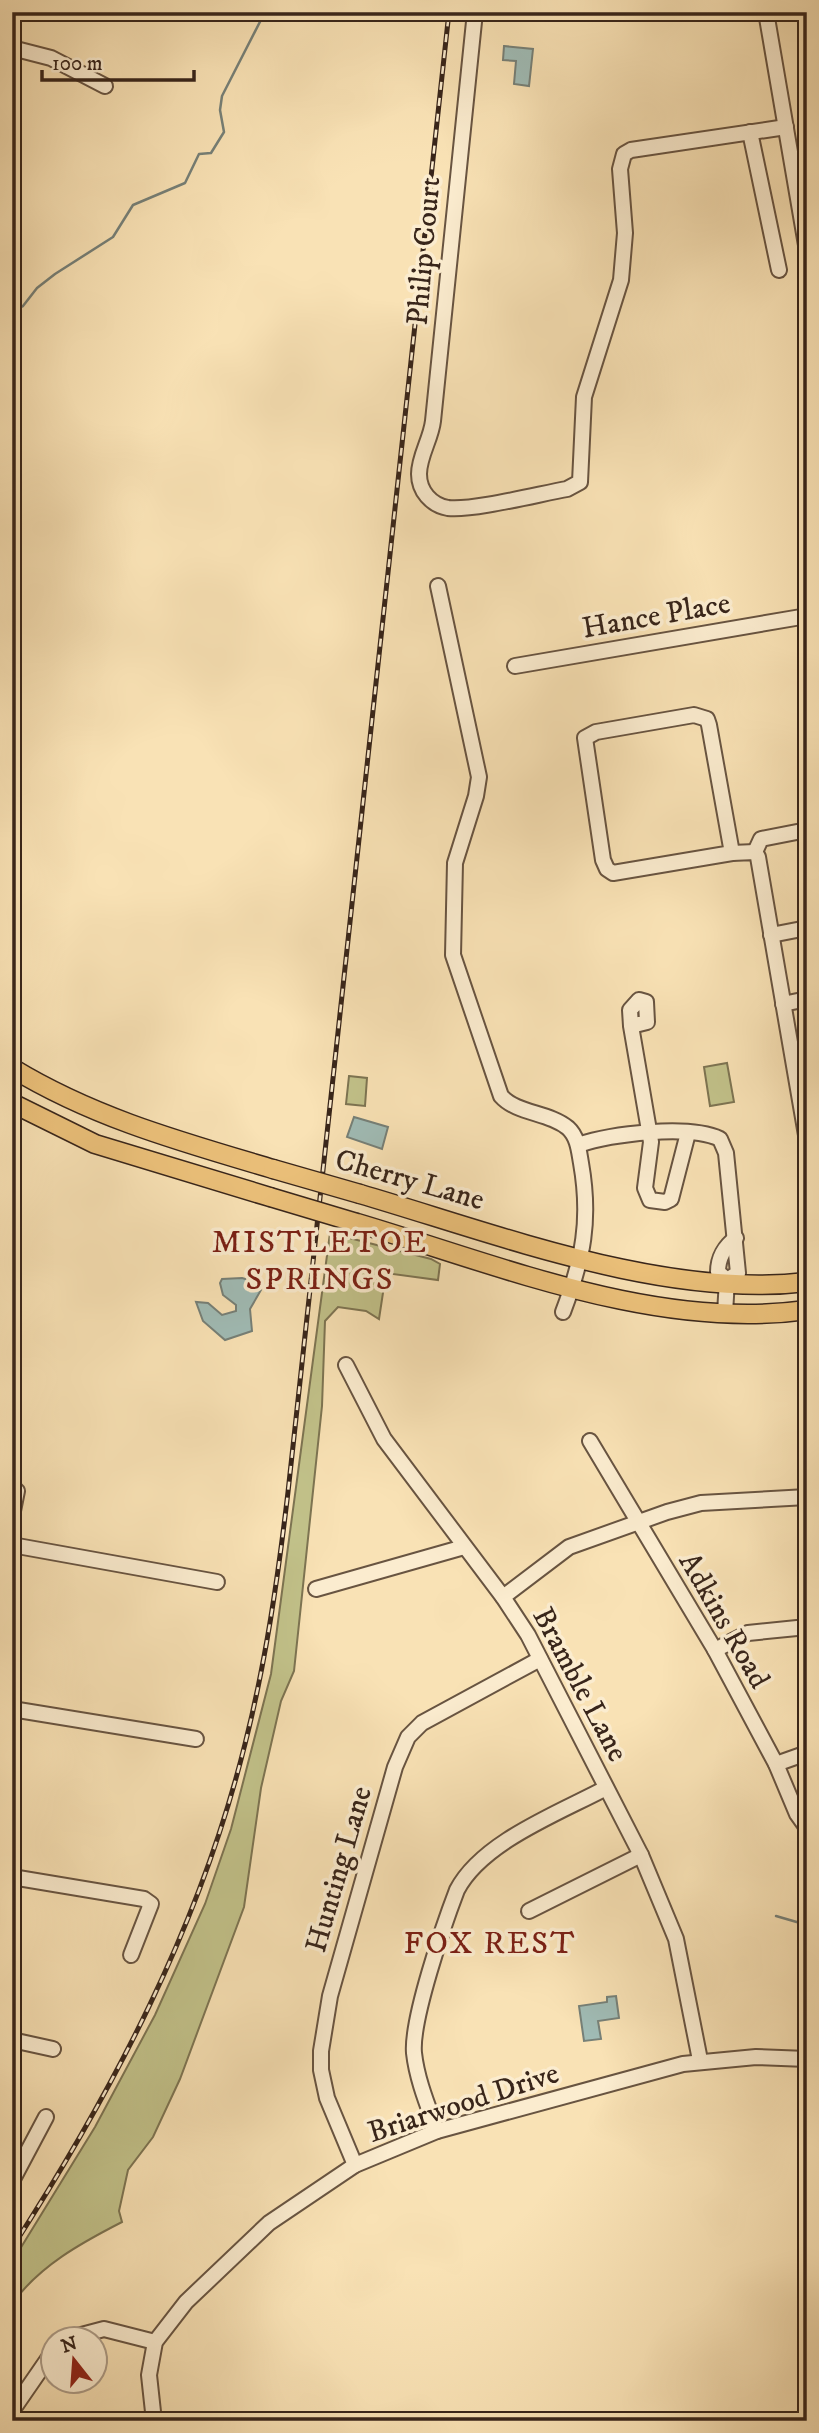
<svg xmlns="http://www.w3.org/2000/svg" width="819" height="2433" font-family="'IM FELL DW Pica',serif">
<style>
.green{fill:#c2c28a;stroke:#7d7452;stroke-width:2}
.water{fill:#a0bcb6;stroke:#768078;stroke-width:2}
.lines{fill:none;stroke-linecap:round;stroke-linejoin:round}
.stream{stroke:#768078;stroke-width:2.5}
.minor-casing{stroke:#685441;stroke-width:18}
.major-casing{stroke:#38251a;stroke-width:21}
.minor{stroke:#fbeccf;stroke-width:14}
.major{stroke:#ecc17a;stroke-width:18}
.rail-casing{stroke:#38251a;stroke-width:5}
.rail{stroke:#fbeccf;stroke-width:2.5;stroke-dasharray:8;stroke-linecap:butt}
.major-bridge-casing{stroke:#38251a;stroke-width:21;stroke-linecap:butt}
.major-bridge{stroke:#ecc17a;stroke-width:18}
.labels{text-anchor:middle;stroke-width:7;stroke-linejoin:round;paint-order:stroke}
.street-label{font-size:30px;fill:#38251a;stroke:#fbeccf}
.neighbourhood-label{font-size:32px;letter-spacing:2px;fill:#7a1f14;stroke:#fbeccf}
</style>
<rect width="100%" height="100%" fill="#f9e2b5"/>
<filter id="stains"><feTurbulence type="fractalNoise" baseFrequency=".00286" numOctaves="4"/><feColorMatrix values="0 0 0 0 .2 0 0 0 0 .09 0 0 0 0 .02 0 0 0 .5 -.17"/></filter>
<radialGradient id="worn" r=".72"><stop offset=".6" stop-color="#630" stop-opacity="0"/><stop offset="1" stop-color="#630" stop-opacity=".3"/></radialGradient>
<g class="green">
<path d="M727 1063 734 1102 710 1106 704 1067Z"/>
<path d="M349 1076 367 1078 365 1106 346 1104Z"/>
<path d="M330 1233 431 1259 440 1264 438 1280 386 1273 379 1319 366 1311 338 1307 325 1321 322 1406 294 1671 281 1701 261 1788 244 1907 180 2079 153 2137 128 2170 119 2211 122 2222C81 2243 39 2266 12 2304V2262L95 2127 155 2015 205 1904 231 1829 271 1674Z"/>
</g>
<g class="water">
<path d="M504 46 533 49 529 86 514 84 516 61 503 60Z"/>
<path d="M354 1117 388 1127 382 1149 347 1137Z"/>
<path d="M242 1278 252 1281 261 1290 250 1309 252 1331 225 1340 203 1321 196 1302 208 1303 222 1315 236 1311V1305L223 1295 220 1283 222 1279Z"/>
<path d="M616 1996 619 2018 598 2021 601 2039 584 2041 579 2006 607 2002V1997Z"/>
</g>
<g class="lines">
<g class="stream">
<path d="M12 311 23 306 37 288 55 274 113 237 133 205 185 183 199 154 211 153 224 132 220 110 222 96 265 12"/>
<path d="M776 1916 807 1925"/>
</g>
<g class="minor-casing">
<g id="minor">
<path d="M475 12 433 421C431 439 419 456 419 474 419 491 431 505 448 508 472 511 539 494 567 489L580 482 584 397 621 280 625 233 620 169 624 154 631 150 786 127"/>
<path d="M766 12 807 251"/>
<path d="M12 48 51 58 105 86"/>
<path d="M750 132 779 270"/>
<path d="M438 586 479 777 476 796 455 863 453 955 501 1096C517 1114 549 1112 568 1128 578 1137 579 1152 581 1163 591 1220 583 1259 563 1312"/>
<path d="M515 666 807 616"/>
<path d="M694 715 707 719 709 725 732 853 613 873 607 869 603 860 585 738 596 732Z"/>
<path d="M755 852 761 839 807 830"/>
<path d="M732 853 755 852 758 857 807 1141"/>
<path d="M771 935 807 928"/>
<path d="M783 1004 807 999"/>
<path d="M631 1026 647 1022 646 1002 639 1000 630 1010 631 1026 651 1142 645 1188 650 1200 665 1202 671 1199 688 1133"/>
<path d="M578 1145C611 1134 688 1124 720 1139L726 1153 738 1273 727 1280"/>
<path d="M727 1280 718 1272C718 1258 725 1246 736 1238"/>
<path d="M725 1313 727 1280"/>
<path d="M346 1365 384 1439 503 1597 528 1635 641 1855 676 1939 700 2060"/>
<path d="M590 1441 715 1650 776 1764 797 1814 807 1828"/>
<path d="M12 1516 17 1491"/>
<path d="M12 1545 217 1582"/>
<path d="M316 1589 464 1547"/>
<path d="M503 1597 569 1547 667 1512 701 1503 807 1497"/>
<path d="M715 1650 748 1633 807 1627"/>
<path d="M12 1709 196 1739"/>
<path d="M776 1764 807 1753"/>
<path d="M12 1877 144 1899 151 1904 131 1955"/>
<path d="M529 1911 641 1855"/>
<path d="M12 2040 53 2049"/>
<path d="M437 2131C428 2106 417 2080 414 2053 411 2020 444 1924 457 1890 482 1842 559 1813 606 1788"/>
<path d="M355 2165 327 2098 321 2070V2051L330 1996 395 1767 408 1737 422 1723 540 1659"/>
<path d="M12 2181 46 2117"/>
<path d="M70 2338 104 2329 155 2342"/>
<path d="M12 2411 52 2353"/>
<path d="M154 2421 149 2375 155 2342 186 2302 269 2223 355 2165 437 2131 683 2064 756 2057 807 2059"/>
</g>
</g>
<g class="major-casing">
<g id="major">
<path d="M12 1068C94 1118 182 1142 273 1169"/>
<path d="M12 1103 95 1144 270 1197"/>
<path d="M360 1194C497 1234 664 1299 807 1282"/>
<path d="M357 1223C499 1265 656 1331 807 1310"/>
</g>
</g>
<use href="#minor" class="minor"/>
<use href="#major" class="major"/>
<g class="rail-casing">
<path id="rail" d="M12 2248C113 2091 200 1926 245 1744 266 1661 278 1577 288 1492L449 12"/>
</g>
<use href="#rail" class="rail"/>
<g class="major-bridge-casing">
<g id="major-bridge">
<path d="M273 1169 360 1194"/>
<path d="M270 1197 357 1223"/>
</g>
</g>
<use href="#major-bridge" class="major-bridge"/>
</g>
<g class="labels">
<g class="street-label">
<text transform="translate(423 251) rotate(-85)" y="10">Philip Court</text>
<text transform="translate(656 615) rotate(-10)" y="10">Hance Place</text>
<text transform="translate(410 1179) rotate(16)" y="10">Cherry Lane</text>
<text transform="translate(725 1620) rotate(60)" y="10">Adkins Road</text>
<text transform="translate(581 1684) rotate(62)" y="10">Bramble Lane</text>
<text transform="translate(338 1869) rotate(-74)" y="10">Hunting Lane</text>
<text transform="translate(463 2102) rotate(-18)" y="10">Briarwood Drive</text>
</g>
<g class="neighbourhood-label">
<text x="320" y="1252">MISTLETOE<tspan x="320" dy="37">SPRINGS</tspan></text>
<text x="490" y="1953">FOX REST</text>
</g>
</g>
<rect width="819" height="2433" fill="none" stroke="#f9e2b5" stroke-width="42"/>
<rect x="14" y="14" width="791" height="2405" fill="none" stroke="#38251a" stroke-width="3.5"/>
<rect x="21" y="21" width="777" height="2391" fill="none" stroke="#38251a" stroke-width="2"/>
<g transform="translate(74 2360) rotate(343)"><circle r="33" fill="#fbeccf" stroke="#ad9c87" stroke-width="2"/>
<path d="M0-5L12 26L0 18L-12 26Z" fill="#8f2418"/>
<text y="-10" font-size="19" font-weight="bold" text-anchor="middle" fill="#38251a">N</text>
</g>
<path d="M42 70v10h152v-10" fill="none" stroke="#38251a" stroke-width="3.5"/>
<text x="52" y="70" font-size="21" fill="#38251a" stroke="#fbeccf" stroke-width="5" paint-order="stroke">100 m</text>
<rect width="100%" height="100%" filter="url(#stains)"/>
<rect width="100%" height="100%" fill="url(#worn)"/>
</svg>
